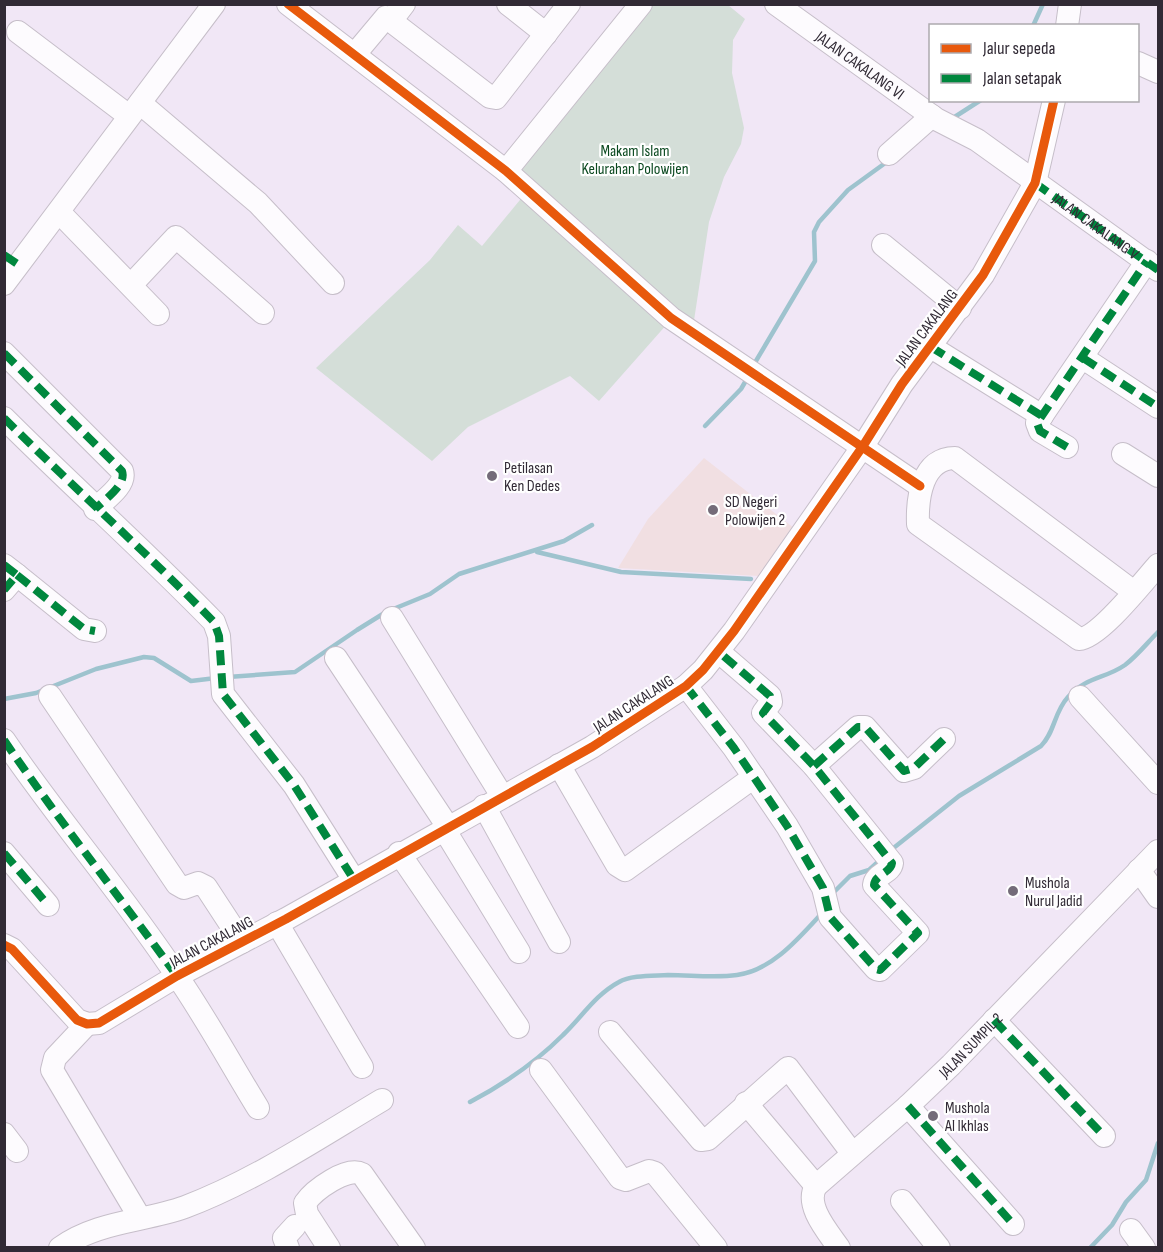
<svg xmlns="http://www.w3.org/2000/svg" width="1163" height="1252" font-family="'Sofia Sans Condensed',sans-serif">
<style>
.education{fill:#f1dfe2}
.green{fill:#d4ded8}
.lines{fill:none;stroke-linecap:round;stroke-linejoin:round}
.stream{stroke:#9ec3ce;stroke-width:4.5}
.minor-casing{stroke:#c6bec9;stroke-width:24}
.minor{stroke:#fdfbfe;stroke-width:22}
.quiet{stroke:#00873e;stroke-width:8;stroke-dasharray:15 8;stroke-linecap:butt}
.cycleway-casing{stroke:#fff;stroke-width:13}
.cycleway{stroke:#e8590c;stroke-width:9}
.poi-dot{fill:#746c79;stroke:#fff;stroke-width:2}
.labels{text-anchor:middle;stroke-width:4.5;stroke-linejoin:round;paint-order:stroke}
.street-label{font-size:16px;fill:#312a35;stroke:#fff}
.park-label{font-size:16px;fill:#0b4920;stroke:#fff}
.poi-label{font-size:16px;fill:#312a35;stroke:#fff;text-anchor:start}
</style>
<rect width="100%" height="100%" fill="#f1e7f6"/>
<path class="education" d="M704 458 794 528 759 576 618 568 648 519Z"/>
<g class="green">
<path d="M646 5H728L745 19 733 40 732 73 744 128 741 144 724 177 709 222 693 327 513 169Z"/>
<path d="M524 195 668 323 599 401 570 376 468 427 432 461 316 368 430 260 458 225 482 246Z"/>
</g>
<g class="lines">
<g class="stream">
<path d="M1033 26 1043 4"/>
<path d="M953 118 981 100"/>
<path d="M753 366 815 261 814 232 819 222 848 190 888 161"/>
<path d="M705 426 741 389 748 377"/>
<path d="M537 552 621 572 751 579"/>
<path d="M228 677 295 672 357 630 386 612 430 594 459 574 564 541 592 525"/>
<path d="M4 699 36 693 96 669 144 657 154 658 191 681 216 678"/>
<path d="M891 850 959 796 1041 746C1055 732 1054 712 1068 697 1087 676 1105 679 1125 665 1137 656 1148 642 1158 632"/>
<path d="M832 894 850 876 869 870 880 860"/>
<path d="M470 1102C504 1084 536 1062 563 1035 582 1017 595 995 619 982 631 975 654 976 668 975 691 975 715 978 737 975 771 971 799 938 821 914"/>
<path d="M1090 1248 1112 1225 1126 1202 1146 1180 1158 1143"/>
</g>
<g class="minor-casing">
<g id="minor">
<path d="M288 4 506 171 671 318 920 486"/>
<path d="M508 4 546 34"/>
<path id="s1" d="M776 4 936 119 977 140 1158 270"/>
<path d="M391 21 490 97 496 98 569 4"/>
<path d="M1067 26 1070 4"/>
<path d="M18 32 129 116"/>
<path d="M360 48 386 17 391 21 404 4"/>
<path d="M1138 63 1158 72"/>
<path d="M140 103 258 203 333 283"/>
<path d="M889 154 932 116"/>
<path d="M506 171 641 4"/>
<path d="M59 212 158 314"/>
<path d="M883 245 960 308"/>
<path d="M4 284 214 4"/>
<path d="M131 285 176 237 263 313"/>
<path d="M931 347 1042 416"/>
<path d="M4 353 122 471C127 485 104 500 95 509"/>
<path d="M1083 358 1158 407"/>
<path d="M4 418C73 487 146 552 214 622L219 636 223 694 294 785 354 880"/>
<path d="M1067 447 1040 431 1037 423 1147 261"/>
<path d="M1123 454 1158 476"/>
<path d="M4 565 17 575 4 590"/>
<path d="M17 575 84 629 95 631"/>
<path d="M1134 592 955 458C922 458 917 498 918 524L1079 639C1099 638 1143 582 1158 565"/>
<path d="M392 618 502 796"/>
<path d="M336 658 448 827"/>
<path d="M686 686 734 748 787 826 823 888 830 917 876 969 880 970 918 933 874 885C875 874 891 873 892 863L814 766 763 713 771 702 770 696 719 652"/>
<path d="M50 696 177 884 184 888 198 883 206 887 242 942"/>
<path d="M1080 697 1158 783"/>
<path d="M4 740C59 821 123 894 177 976 206 1018 231 1064 258 1108"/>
<path d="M559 765 617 865 625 870 754 777"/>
<path d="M814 766 858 727H865L904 771 914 768 944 739"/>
<path d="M484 806 559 942"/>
<path d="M444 829 519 952"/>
<path d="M4 853 48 905"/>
<path d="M399 853 518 1027"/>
<path d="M1139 870 1158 897"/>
<path d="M277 923 362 1067"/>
<path d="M4 945 12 949 77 1020 87 1024 99 1023 177 976 286 919 592 747 686 686 703 670 734 631 863 446 902 384 983 275 1035 183 1054 100"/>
<path d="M994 1020 1104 1136"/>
<path d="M87 1024 55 1058 52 1070 140 1218"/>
<path d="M610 1032 701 1140 708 1139 788 1068 852 1153"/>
<path d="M541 1070 620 1178 626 1180 649 1171 655 1173 716 1248"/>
<path d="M746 1103 816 1186"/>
<path d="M908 1106 1013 1224"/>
<path d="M4 1134 17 1151"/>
<path d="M902 1201 939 1248"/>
<path d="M1131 1230 1144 1248"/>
<path d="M60 1248C98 1221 143 1222 185 1207 254 1181 318 1138 382 1100"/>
<path d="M288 1248 284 1238 295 1226"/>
<path d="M329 1248 307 1214 305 1203C314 1190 347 1166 362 1174L414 1248"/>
<path id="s2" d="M839 1248C828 1232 804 1205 816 1186L908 1106 951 1065 1158 851"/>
</g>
</g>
<use href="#minor" class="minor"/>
<g class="quiet">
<path d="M1035 183 1158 270"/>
<path d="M4 255 19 265"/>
<path d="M931 347 1042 416"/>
<path d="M4 353 122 471C127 485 104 500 95 509"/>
<path d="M1083 358 1158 407"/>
<path d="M4 418C73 487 146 552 214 622L219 636 223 694 294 785 354 880"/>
<path d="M1067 447 1040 431 1037 423 1147 261"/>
<path d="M4 565 17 575 4 590"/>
<path d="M17 575 84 629 95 631"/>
<path d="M686 686 734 748 787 826 823 888 830 917 876 969 880 970 918 933 874 885C875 874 891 873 892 863L814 766 763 713 771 702 770 696 719 652"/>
<path d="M4 740C59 821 120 897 177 976"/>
<path d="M814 766 858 727H865L904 771 914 768 944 739"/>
<path d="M4 853 48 905"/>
<path d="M994 1020 1104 1136"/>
<path d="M908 1106 1013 1224"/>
</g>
<g class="cycleway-casing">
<g id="cycleway">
<path d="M288 4 506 171 671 318 920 486"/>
<path d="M4 945 12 949 77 1020 87 1024 99 1023 177 976 286 919 592 747 686 686 703 670 734 631 863 446 902 384 983 275 1035 183 1054 100"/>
</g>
</g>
<use href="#cycleway" class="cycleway"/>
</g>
<g class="poi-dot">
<circle cx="492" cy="476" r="6"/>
<circle cx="713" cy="510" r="6"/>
<circle cx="1013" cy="891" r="6"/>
<circle cx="933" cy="1116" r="6"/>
</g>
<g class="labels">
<g class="street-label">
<text dy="6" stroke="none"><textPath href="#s1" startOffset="104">JALAN CAKALANG VI</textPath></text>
<text dy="6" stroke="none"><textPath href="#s1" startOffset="390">JALAN CAKALANG V</textPath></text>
<text transform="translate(926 327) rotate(-53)" y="6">JALAN CAKALANG</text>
<text transform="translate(633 703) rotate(-33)" y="6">JALAN CAKALANG</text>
<text transform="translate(211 941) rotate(-28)" y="6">JALAN CAKALANG</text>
<text dy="6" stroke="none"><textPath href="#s2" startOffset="279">JALAN SUMPIL 2</textPath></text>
</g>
<g class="park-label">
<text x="635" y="156">Makam Islam<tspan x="635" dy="18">Kelurahan Polowijen</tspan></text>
</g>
<g class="poi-label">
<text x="504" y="473">Petilasan<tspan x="504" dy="18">Ken Dedes</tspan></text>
<text x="725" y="507">SD Negeri<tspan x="725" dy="18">Polowijen 2</tspan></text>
<text x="1025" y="888">Mushola<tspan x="1025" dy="18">Nurul Jadid</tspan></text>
<text x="945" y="1113">Mushola<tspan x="945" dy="18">Al Ikhlas</tspan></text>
</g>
</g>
<rect width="1163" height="1252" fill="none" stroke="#312a35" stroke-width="12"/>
<rect x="929" y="24" width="210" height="78" fill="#ffffff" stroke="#adaaae" stroke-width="1.5"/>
<rect x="941" y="44" width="30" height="9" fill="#e8590c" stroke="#adaaae" stroke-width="1.5"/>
<text x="983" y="54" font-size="18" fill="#312a35">Jalur sepeda</text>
<rect x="941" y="74" width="30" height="9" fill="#00873e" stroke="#adaaae" stroke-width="1.5"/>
<text x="983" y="84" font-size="18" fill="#312a35">Jalan setapak</text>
</svg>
